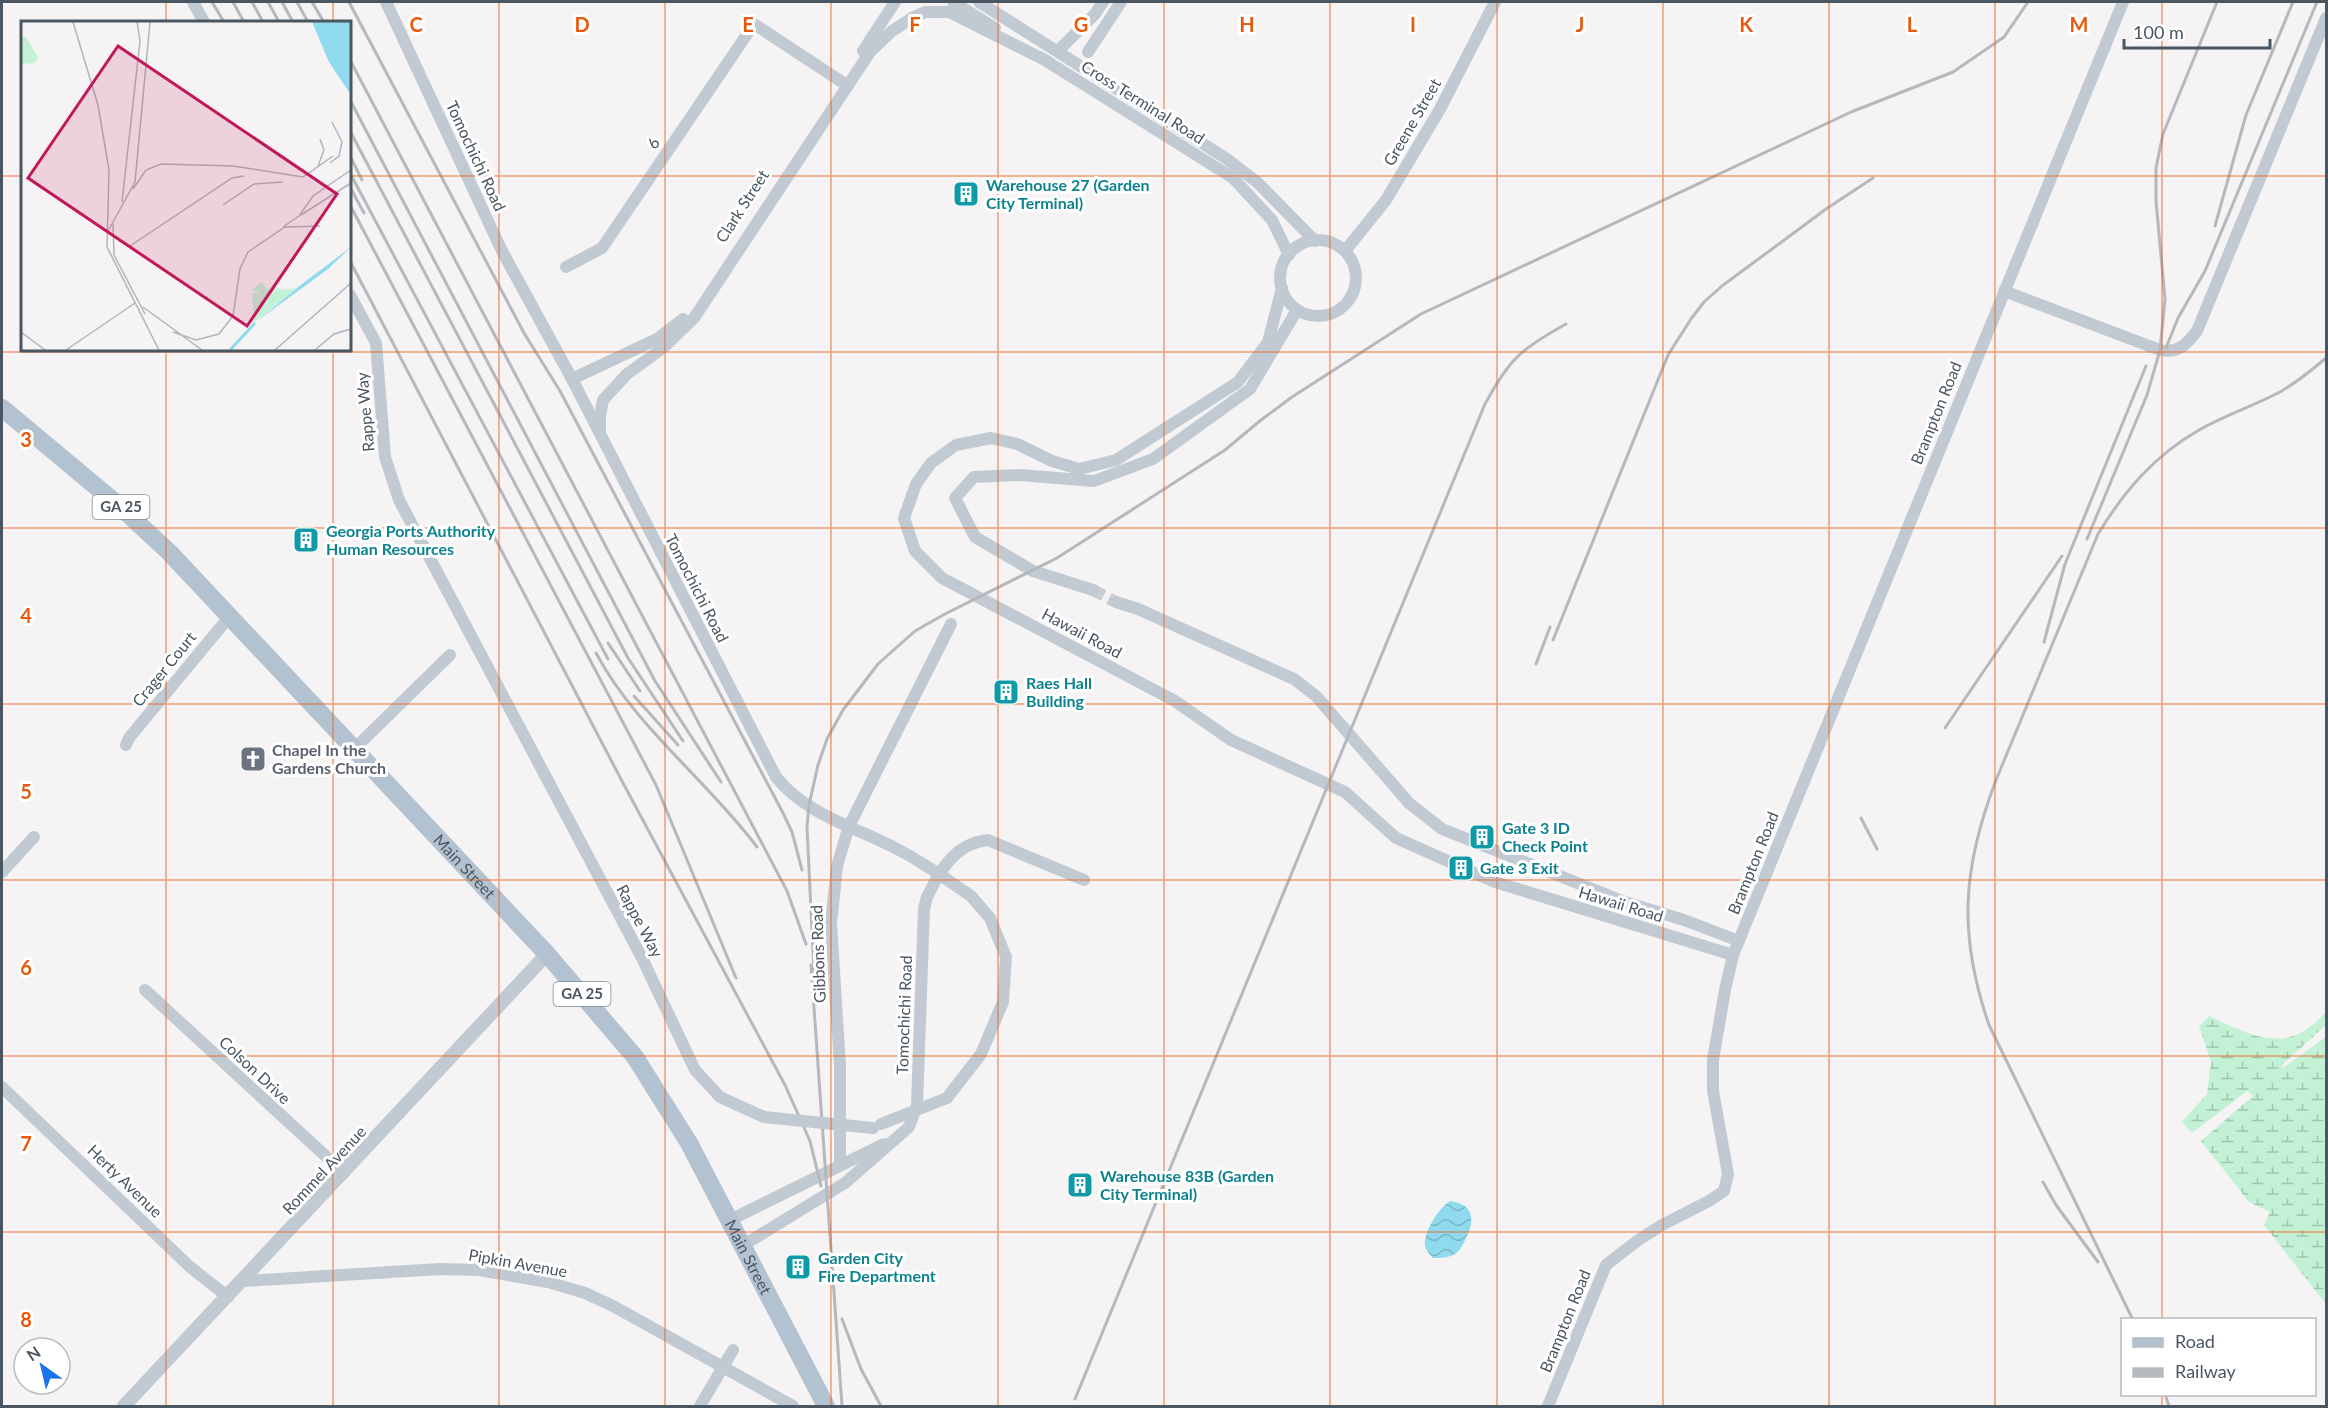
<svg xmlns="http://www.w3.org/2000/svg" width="2328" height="1408" font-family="Lato,sans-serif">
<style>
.wetland{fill:url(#wetland-marsh)}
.water{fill:url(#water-waves)}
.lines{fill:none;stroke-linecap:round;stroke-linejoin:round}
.minor-tunnel{stroke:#caccce;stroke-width:12;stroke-dasharray:12 6;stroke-linecap:butt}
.minor{stroke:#c1cad2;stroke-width:12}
.tertiary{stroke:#c1cad2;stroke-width:14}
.primary{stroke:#b3c2d1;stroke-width:18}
.rail{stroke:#b5b8bd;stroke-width:3}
.minor-bridge{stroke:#c1cad2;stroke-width:12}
.grid{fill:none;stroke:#e8590c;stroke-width:1.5;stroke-opacity:0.55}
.labels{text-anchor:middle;stroke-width:6;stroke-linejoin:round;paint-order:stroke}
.shield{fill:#fff;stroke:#808990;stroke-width:1.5}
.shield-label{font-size:15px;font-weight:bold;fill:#4a5661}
.street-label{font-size:16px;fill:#4a5661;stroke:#fff}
.culture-label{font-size:16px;font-weight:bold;fill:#0d838f;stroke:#fff;text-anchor:start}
.worship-label{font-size:16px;font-weight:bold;fill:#5b616d;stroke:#fff;text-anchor:start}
.inset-river{fill:none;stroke:#90daee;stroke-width:3}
.inset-road{fill:none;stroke:#b1b4b9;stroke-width:1.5}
.view{fill:#c2185b;fill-opacity:0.15;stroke:#c2185b;stroke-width:3}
.inset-edge{fill:none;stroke:#4a5661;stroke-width:3}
.grid-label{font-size:20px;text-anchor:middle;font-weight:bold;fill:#e8590c;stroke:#fff;stroke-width:6;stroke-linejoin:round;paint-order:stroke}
</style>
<defs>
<pattern id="wetland-marsh" width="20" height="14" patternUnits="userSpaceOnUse" patternTransform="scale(1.5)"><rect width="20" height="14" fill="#c3f1d5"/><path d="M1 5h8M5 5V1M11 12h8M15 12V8" fill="none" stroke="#a0c6b0"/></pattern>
<pattern id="water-waves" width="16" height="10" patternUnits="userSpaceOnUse" patternTransform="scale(1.5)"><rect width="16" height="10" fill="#90daee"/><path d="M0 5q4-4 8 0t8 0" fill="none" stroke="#78b4c4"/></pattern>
</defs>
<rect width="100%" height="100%" fill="#f5f3f3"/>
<path class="wetland" d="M2326 1013V1025L2284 1063 2281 1069 2326 1037V1304L2264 1225 2270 1212 2249 1202 2201 1141 2253 1096 2247 1091 2192 1133 2182 1122 2207 1094 2211 1061 2199 1027 2209 1016C2238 1029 2273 1050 2304 1031 2312 1026 2319 1019 2326 1013Z"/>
<path class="water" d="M1450 1201C1473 1204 1476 1219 1466 1238 1463 1244 1461 1250 1455 1254 1448 1258 1441 1258 1433 1258 1430 1255 1426 1250 1425 1246 1423 1232 1439 1208 1450 1201Z"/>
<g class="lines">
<path class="minor-tunnel" d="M1093 590 1116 602"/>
<g class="minor">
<path d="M193 2 204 22"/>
<path d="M386 2 502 251 572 379 776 777C806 815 858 828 899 850 913 857 926 866 939 874L927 897 924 909 917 1105 909 1127 845 1183 742 1246"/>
<path d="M953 2 995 28"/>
<path d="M979 2 1227 159 1258 183 1315 241"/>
<path d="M863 51 895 2"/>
<path d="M1058 51 1095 14 1103 2"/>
<path d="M1088 52 1121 2"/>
<path d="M1040 57 1233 178 1272 220 1289 255"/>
<circle cx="1318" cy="278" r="38"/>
<path d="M1345 251 1386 200 1440 109 1495 2"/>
<path d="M566 267 602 248 754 24 848 86"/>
<path d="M1282 288 1268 342 1238 382 1116 460 1079 469 1052 461 1017 444 991 438 956 445 931 463 916 484 904 518 915 551 942 578 1175 701 1231 740 1345 792 1396 838 1495 882 1733 955"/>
<path d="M2004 291 2160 350C2178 354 2187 344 2197 331L2326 18"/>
<path d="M350 295 376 343 385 457 399 500 642 958 695 1070 720 1097 764 1117"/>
<path d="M572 379 657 339 683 319"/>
<path d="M600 430V416L603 400 627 374 663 348 694 318 870 52 892 31 912 18 925 12H949L1047 61"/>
<path d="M1093 590 1033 571 975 537 955 498 974 477 1020 475 1094 481 1153 459 1250 389 1297 310"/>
<path d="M1116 602 1138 609 1294 679 1316 696 1409 803 1442 829 1625 902 1684 920 1739 941"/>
<path d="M126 745 129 738 229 617"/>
<path d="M354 749 450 655"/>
<path d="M2 872 34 837"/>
<path d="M145 990 344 1173"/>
<path d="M2 1087 189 1266 228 1297"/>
<path d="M947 1098 981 1054 1003 1002 1006 957 990 918 971 896 939 874C953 854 964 843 988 840L1084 880"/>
<path d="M840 1165V1065L831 924 837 866 849 826 951 624"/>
<path d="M730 1220 884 1144"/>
<path d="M244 1281 440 1269 479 1270 548 1282 585 1293 613 1306 793 1406"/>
<path d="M700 1406 733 1350"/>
<path d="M1548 1406 1606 1265 1637 1241 1662 1225 1709 1201 1724 1191 1728 1174 1713 1091V1060L1725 990 1733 955 2123 2"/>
</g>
<path class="tertiary" d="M124 1406 547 954"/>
<path class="primary" id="s1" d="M2 408 117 504 169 552 547 954 635 1057 689 1143 826 1406"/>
<g class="rail">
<path d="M212 2 224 22"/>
<path d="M233 2 244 22"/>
<path d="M252 2 263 22"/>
<path d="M268 2 279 22"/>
<path d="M282 2 293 22"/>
<path d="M297 2 308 22"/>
<path d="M312 2 324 22"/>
<path d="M349 2 524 333 560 391 783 813 792 832 802 870"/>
<path d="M350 60 787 891 806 944"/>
<path d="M350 100 655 681 721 782"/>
<path d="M350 131 628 658 683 741"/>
<path d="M350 156 362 180"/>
<path d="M350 173 608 659"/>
<path d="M350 187 364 213"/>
<path d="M350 205 656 785 736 978"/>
<path d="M2215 226 2246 115 2293 2"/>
<path d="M350 261 623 783 785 1085 810 1141 821 1186"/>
<path d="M2166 348 2178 318 2205 271 2317 2"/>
<path d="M2087 539 2147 395 2160 350 2165 299 2156 201V168L2163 134 2217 2"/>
<path d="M1553 640 1668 355 1691 319 1704 302 1722 286 1826 209 1873 178"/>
<path d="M2044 642 2065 564 2146 366"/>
<path d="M608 643 640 691"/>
<path d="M596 653C636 728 707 780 757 847"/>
<path d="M1536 664 1550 627"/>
<path d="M634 696 678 745"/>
<path d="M1945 728 2062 556"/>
<path d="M1861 818 1877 849"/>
<path d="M811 965 842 1406"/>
<path d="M814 973 807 827 809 805 818 765 827 739 843 710 878 664 915 631 945 614 1057 558 1225 450 1261 420 1292 397 1421 314 1851 112 1953 72 2004 37 2028 2"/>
<path d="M2043 1182 2056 1205 2098 1262"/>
<path d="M842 1319 861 1369 881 1406"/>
<path d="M2133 1320 1989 1025C1958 935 1962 869 1996 780L2098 534C2125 490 2154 456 2199 430 2225 415 2253 406 2278 393 2296 383 2312 370 2326 358"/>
<path d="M2165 1394 2169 1406"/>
<path d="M1075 1399 1485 404C1510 358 1521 349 1566 324"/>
</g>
<g class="minor-bridge">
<path d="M764 1117 873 1128"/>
<path d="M881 1124 947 1098"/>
</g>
</g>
<path class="grid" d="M166 2V22M333 2V22M499 2V1406M665 2V1406M831 2V1406M998 2V1406M1164 2V1406M1330 2V1406M1497 2V1406M1663 2V1406M1829 2V1406M1995 2V1406M2162 2V1320M2 176H22M350 176H2326M166 350V1406M333 350V1406M2 352H2326M2 528H2326M2 704H2326M2 880H2326M2 1056H2326M2 1232H2326M2162 1394V1406"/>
<defs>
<g id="building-square" transform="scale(1.35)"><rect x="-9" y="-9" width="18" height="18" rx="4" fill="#0f9aa8" stroke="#fff"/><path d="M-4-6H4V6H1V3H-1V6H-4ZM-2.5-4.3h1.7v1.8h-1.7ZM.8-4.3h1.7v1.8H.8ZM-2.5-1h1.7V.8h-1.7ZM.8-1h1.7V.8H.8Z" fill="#fff"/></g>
<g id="church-square" transform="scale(1.35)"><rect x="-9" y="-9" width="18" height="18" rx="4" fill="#6b7280" stroke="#fff"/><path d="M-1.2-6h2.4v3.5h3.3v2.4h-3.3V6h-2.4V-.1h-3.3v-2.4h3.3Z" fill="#fff"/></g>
</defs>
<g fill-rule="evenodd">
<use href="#building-square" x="966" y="194"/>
<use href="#building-square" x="306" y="540"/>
<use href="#building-square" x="1006" y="692"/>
<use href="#church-square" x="253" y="759"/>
<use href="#building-square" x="1482" y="837"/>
<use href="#building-square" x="1461" y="868"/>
<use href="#building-square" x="1080" y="1185"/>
<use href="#building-square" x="798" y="1267"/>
</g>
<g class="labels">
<g class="shield">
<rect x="92.5" y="495" width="57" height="24" rx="4.5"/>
<rect x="553.5" y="982" width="57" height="24" rx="4.5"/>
</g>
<g class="shield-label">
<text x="121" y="512">GA 25</text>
<text x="582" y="999">GA 25</text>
</g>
<g class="street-label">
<text transform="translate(1143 102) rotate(32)" y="6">Cross Terminal Road</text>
<text transform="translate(1412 122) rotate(-60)" y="6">Greene Street</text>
<text transform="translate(653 143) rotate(-56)" y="6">6</text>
<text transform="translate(476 156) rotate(65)" y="6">Tomochichi Road</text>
<text transform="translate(742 206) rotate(-57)" y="6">Clark Street</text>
<text transform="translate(365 412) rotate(-95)" y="6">Rappe Way</text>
<text transform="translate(1936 413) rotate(-68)" y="6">Brampton Road</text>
<text transform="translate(697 588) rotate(63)" y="6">Tomochichi Road</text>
<text transform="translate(1082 633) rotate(28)" y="6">Hawaii Road</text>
<text transform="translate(164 669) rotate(-51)" y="6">Crager Court</text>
<text transform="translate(1753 863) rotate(-68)" y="6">Brampton Road</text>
<text dy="6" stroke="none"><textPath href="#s1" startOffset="652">Main Street</textPath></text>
<text transform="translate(1621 904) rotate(17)" y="6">Hawaii Road</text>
<text transform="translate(640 921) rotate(62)" y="6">Rappe Way</text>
<text transform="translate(818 954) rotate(-92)" y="6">Gibbons Road</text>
<text transform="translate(904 1015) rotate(-88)" y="6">Tomochichi Road</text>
<text transform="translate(255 1070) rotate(43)" y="6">Colson Drive</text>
<text transform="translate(324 1170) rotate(-47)" y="6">Rommel Avenue</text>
<text transform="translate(125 1181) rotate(44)" y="6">Herty Avenue</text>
<text dy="6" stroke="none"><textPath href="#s1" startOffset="1138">Main Street</textPath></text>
<text transform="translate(518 1263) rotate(10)" y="6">Pipkin Avenue</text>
<text transform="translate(1565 1321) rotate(-68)" y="6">Brampton Road</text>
</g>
<g class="culture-label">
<text x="986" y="191">Warehouse 27 (Garden<tspan x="986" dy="18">City Terminal)</tspan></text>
<text x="326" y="537">Georgia Ports Authority<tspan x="326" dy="18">Human Resources</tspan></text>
<text x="1026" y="689">Raes Hall<tspan x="1026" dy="18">Building</tspan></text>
<text x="1502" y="834">Gate 3 ID<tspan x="1502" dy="18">Check Point</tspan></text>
<text x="1480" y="874">Gate 3 Exit</text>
<text x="1100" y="1182">Warehouse 83B (Garden<tspan x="1100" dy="18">City Terminal)</tspan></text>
<text x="818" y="1264">Garden City<tspan x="818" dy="18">Fire Department</tspan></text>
</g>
<g class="worship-label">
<text x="272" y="756">Chapel In the<tspan x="272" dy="18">Gardens Church</tspan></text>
</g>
</g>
<g transform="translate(21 21)">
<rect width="330" height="330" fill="#f5f3f3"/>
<path d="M5 16 17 36 14 42 0 43V17ZM240 261 246 268 266 267 249 270 276 267 233 301 231 272 239 271 231 269Z" fill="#c3f1d5"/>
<path d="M291 1H330V74L308 41ZM330 226 307 248 232 303 281 263Z" fill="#90daee"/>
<path class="inset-river" d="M209 329 234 302"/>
<path class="inset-road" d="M52 1 77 84 88 149 86 226 138 329M309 142 318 135 321 121 311 101M297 145 303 129 299 118M112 168 125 149 140 143 212 145 282 156 312 135M101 181 119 20 116 1M202 184 233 163 262 161M280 194 330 162M92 203 93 234 124 293M262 206 278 195 292 175 330 149M86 212 114 161 129 1M109 225 211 157 223 155M122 286 181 329M0 311 24 329M152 311 175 319 198 313 212 295 219 248 227 231 264 206 299 205M45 329 114 282M254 329 330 262M294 329 313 313 330 308"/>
<path class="view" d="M97 25 316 173 226 305 7 157Z"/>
<rect width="330" height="330" class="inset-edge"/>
</g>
<g class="grid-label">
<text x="416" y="32">C</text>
<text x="582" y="32">D</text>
<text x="748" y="32">E</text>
<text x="915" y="32">F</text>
<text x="1081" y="32">G</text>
<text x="1247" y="32">H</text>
<text x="1413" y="32">I</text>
<text x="1580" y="32">J</text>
<text x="1746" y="32">K</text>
<text x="1912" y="32">L</text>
<text x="2079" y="32">M</text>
<text x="26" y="447">3</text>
<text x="26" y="623">4</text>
<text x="26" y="799">5</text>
<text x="26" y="975">6</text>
<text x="26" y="1151">7</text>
<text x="26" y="1327">8</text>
</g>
<rect width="2328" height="1408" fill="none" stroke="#4a5661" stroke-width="6"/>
<rect x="2121" y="1318" width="195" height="78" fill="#ffffff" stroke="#b7bbc0" stroke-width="1.5"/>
<rect x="2133" y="1338" width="30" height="9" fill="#b3c2d1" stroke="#b7bbc0" stroke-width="1.5"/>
<text x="2175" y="1348" font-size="18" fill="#4a5661">Road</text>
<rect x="2133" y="1368" width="30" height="9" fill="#b5b8bd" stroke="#b7bbc0" stroke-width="1.5"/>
<text x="2175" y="1378" font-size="18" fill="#4a5661">Railway</text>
<g transform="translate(42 1366) rotate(326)"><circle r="28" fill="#ffffff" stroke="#b7bbc0" stroke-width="1.5"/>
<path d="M0-4.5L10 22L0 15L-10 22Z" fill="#1a73e8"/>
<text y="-9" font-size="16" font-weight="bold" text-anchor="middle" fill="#4a5661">N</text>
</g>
<path d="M2124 39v9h146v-9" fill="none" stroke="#4a5661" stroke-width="3"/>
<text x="2133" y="39" font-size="18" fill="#4a5661" stroke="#ffffff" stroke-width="4.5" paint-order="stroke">100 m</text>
</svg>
